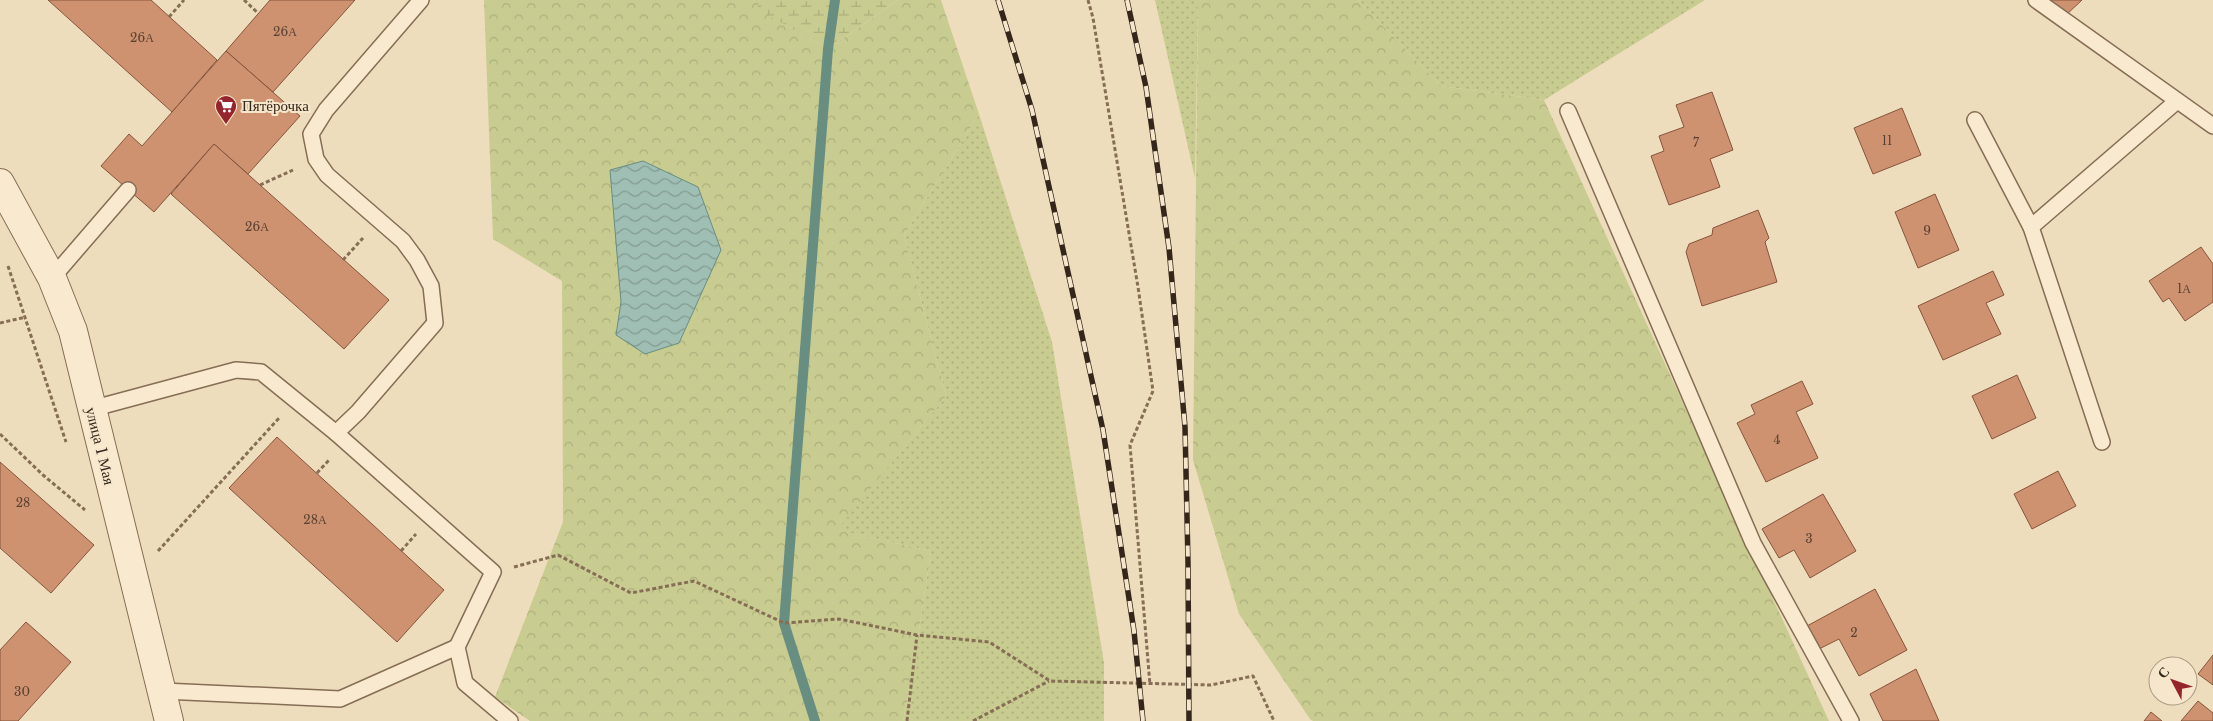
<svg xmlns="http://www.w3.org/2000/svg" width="2213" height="721" font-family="'Libre Baskerville',serif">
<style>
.grass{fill:url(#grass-dots)}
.forest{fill:url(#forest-crowns)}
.wetland{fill:url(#wetland-marsh)}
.water{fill:url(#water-waves);stroke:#688d81}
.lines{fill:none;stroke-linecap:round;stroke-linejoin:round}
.stream{stroke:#688d81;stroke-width:10}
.building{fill:#ce9271;stroke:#86543b}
.lane-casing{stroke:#866d55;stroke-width:18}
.street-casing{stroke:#866d55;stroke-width:30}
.path{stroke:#866d55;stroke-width:3;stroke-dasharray:4 2.5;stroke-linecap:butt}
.lane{stroke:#f9eacf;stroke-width:15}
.street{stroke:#f9eacf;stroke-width:28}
.rail-casing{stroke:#35261b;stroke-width:5.5}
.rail{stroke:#f6e7cc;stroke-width:4;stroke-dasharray:11;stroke-linecap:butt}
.labels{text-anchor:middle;stroke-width:4;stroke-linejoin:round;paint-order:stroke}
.number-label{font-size:12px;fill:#5b4130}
.poi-label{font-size:15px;fill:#35261b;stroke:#f6e7cc;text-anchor:start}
.street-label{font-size:15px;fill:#35261b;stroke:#f6e7cc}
</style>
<defs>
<pattern id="grass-dots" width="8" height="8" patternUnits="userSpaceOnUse" patternTransform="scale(1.25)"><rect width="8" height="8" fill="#c9cc90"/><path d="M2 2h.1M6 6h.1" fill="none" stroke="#adaf7c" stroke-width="1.8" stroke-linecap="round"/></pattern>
<pattern id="forest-crowns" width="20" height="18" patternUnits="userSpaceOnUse" patternTransform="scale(1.25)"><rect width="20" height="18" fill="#c9cc90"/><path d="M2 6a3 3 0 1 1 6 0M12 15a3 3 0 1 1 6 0" fill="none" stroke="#adaf7c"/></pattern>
<pattern id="wetland-marsh" width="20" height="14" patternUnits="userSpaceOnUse" patternTransform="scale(1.25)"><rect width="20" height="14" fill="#c9cc90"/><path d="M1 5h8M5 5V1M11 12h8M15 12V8" fill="none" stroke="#adaf7c"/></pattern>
<pattern id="water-waves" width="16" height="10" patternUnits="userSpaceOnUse" patternTransform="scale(1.25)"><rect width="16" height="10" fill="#a0bfb4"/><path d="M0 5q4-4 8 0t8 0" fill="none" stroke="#839b92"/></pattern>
</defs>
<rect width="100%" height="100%" fill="#eeddbc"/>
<g class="grass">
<path d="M1155 0H1198L1195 178Z"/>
<path d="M1358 0H1705L1544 100 1441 86Z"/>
<path d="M979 114 1052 342 1104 663V721H903L911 683 931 551 836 530 946 396 904 235Z"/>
</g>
<g class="forest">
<path d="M484 0H760L758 9 828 49 898 0H941L979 114 904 235 946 396 837 530 931 551 911 683 903 721H530L495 697 563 522 562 281 493 239Z"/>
<path d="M1198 0H1358L1441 86 1544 100 1829 721H1313L1310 719 1239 614 1193 460Z"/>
</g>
<path class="wetland" d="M760 0H898L828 49 757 9Z"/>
<path class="water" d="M643 161 698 187 721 250 679 343 645 354 616 335 621 302 610 170Z"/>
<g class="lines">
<path class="stream" d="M815 721 784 623 828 49 835 0"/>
</g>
<g class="building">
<path d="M48 0H151L217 60 172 112Z"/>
<path d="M270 0H355L273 92 226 51Z"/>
<path d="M2051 0H2082L2066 15Z"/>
<path d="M226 51 300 116 248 174 214 144 154 212 101 166 129 134 142 146Z"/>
<path d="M1712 92 1733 150 1710 159 1720 187 1669 205 1651 156 1664 151 1659 136 1684 127 1676 105Z"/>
<path d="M1902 108 1921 155 1873 174 1854 128Z"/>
<path d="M214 144 389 300 344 349 171 194Z"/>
<path d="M1935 194 1959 250 1918 268 1895 212Z"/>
<path d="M1758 210 1769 238 1765 242 1777 282 1702 306 1686 252 1689 244 1712 235 1713 228Z"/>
<path d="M2201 247 2213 264V302L2185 321 2169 298 2163 302 2149 281Z"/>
<path d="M1993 271 2004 295 1986 303 2001 334 1943 360 1918 306Z"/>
<path d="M2017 375 2036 418 1992 439 1972 396Z"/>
<path d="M1802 381 1813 404 1796 412 1818 458 1766 482 1737 423 1755 414 1751 405Z"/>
<path d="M277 437 444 590 397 642 229 488Z"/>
<path d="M0 462 94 545 51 593 0 548Z"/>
<path d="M2058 471 2076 506 2032 529 2014 494Z"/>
<path d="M1823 494 1856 551 1810 578 1794 550 1779 558 1762 529Z"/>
<path d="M1875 589 1907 650 1859 676 1839 639 1819 649 1807 626Z"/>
<path d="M26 622 71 662 18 721H0V650Z"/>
<path d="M2213 655V685L2198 674Z"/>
<path d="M1916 669 1939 721H1883L1870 694Z"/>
<path d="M2198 701 2213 713V721H2181Z"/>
<path d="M2151 712 2162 721H2144Z"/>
</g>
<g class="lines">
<g class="lane-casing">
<g id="lane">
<path d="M2036 0 2213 126"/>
<path d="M1568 111 1753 543 1851 721"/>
<path d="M1975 120 2031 227"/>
<path d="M52 278 128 190"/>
<path d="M91 409 236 370 261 372 336 433 358 412 435 323 431 286 417 260 403 241 327 175 316 159 311 134 326 110 421 0"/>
<path d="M336 433 493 572 457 647 465 683 510 721"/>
<path d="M2102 442 2031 227 2177 101"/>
<path d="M163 691 340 699 457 647"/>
</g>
</g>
<g class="street-casing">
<path id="street" d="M0 183 52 278 73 331 169 721"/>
</g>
<g class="path">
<path d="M244 0 258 13"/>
<path d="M1088 0 1093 18 1138 287 1153 391 1130 445 1150 685"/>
<path d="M169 17 184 0"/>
<path d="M260 185 293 170"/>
<path d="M343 260 363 238"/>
<path d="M8 266 66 442"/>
<path d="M0 323 26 317"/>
<path d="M0 434 43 475 85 510"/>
<path d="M317 473 330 459"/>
<path d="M158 551 280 417"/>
<path d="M401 551 416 534"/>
<path d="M514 567 558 555 631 593 694 581 784 623 839 619 917 635 989 642 1050 681 1211 685 1253 676 1274 721"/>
<path d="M907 721 917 635"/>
<path d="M973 721 1049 681"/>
</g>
<use href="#lane" class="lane"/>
<use href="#street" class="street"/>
<g class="rail-casing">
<g id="rail">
<path d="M998 0 1032 110 1103 430 1134 631 1143 721"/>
<path d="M1127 0 1146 87 1169 248 1185 427 1188 562 1189 721"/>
</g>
</g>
<use href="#rail" class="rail"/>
</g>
<defs>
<g id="supermarket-pin" transform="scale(1.125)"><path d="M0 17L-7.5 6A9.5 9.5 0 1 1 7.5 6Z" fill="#96242c" stroke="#f6e7cc"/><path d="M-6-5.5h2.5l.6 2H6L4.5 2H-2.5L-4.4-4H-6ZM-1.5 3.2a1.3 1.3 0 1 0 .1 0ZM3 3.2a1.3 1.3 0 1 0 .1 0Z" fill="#fff"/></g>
</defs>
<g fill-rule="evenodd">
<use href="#supermarket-pin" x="226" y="106"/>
</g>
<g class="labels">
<g class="number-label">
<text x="285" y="36">26А</text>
<text x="142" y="42">26А</text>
<text x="1887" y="145">11</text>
<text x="1696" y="147">7</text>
<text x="257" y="231">26А</text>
<text x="1927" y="235">9</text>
<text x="2184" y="293">1А</text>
<text x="1777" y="444">4</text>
<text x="23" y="507">28</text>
<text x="315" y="524">28А</text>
<text x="1809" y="543">3</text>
<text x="1854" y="637">2</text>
<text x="22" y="696">30</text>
</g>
<g class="poi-label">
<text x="242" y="111">Пятёрочка</text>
</g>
<g class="street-label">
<text transform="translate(100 446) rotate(76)" y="5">улица 1 Мая</text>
</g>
</g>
<g transform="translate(2173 681) rotate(311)"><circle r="24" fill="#f6e7cc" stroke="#a99a85"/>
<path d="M0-4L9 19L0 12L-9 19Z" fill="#96242c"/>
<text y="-8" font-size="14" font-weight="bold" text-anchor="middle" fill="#35261b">С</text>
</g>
</svg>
